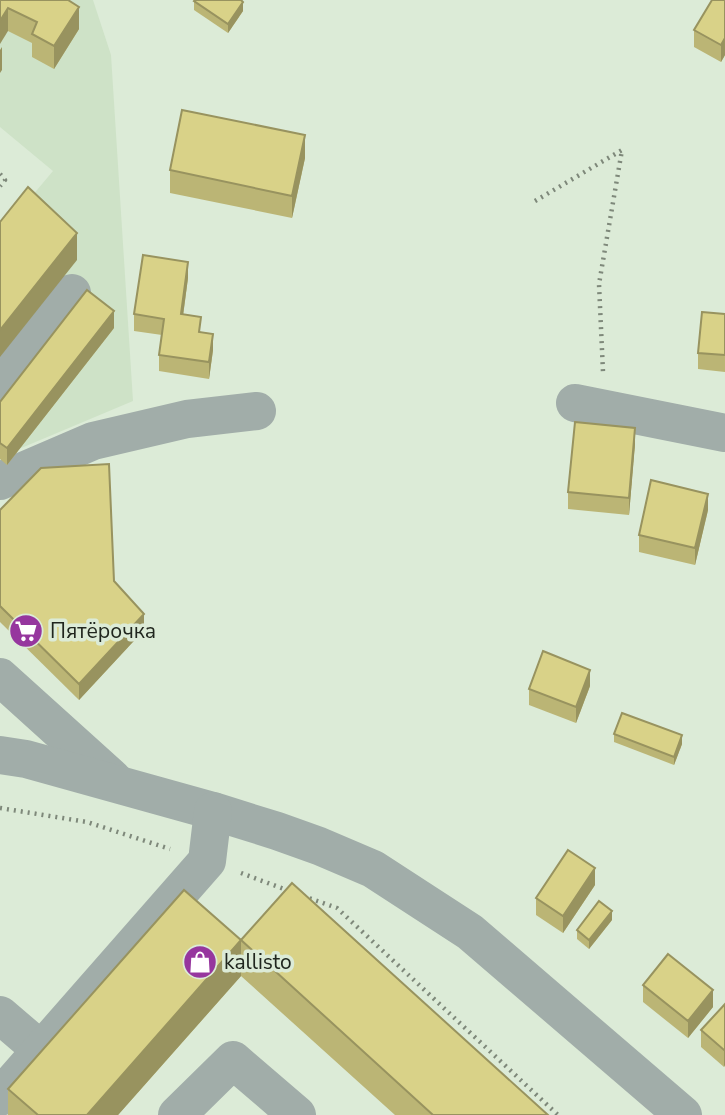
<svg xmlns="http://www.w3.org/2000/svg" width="725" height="1115" font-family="'Nunito Sans',sans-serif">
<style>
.built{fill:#cee2c7}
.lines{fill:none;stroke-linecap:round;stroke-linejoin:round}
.path{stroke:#7e887a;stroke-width:4.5;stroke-dasharray:2 5;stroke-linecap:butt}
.minor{stroke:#a1ada9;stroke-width:38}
.wall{fill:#bbb575}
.shaded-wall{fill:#98935f}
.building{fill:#d9d288;stroke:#98935f;stroke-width:2}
.labels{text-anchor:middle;stroke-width:7;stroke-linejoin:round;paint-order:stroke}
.poi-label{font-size:21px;fill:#20261e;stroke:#dcebd7;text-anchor:start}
</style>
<rect width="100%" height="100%" fill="#dcebd7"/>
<path class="built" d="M0 0H93L111 55 133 401 7 454 0 234 53 171 0 127Z"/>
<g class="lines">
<g class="path">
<path d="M0 174 5 180 0 186"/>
<path d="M535 201 622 150 599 284 603 372"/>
<path d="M0 808 87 822 170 849"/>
<path d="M241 873 292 892"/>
<path d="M303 896 337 908 558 1115"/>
</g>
<g class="minor">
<path d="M0 386 72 293"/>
<path d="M575 403 725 433"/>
<path d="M0 481 93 441 187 419 257 411"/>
<path d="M0 677 113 779"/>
<path d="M0 755 26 759 213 811 277 831 319 846 373 869 470 932 683 1115"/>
<path d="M0 1015 41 1050"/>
<path d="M0 1097 207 861 213 811"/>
<path d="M177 1115 233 1060 297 1115"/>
</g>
</g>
<g class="wall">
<path d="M0 0 79 29 54 69 32 57V43L8 31Z"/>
<path d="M725 0V55L721 62 694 47V30Z"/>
<path d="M194 1 243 11 228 33 194 10Z"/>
<path d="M305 158 292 218 170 193V170Z"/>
<path d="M188 278 183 315 201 332 213 350 209 379 159 371V355L162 335 134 331V314Z"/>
<path d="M725 314V372L698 369V353Z"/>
<path d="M114 328 7 465 0 459V402Z"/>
<path d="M635 444 629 515 568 509V492Z"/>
<path d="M0 510 114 581 144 630 79 700 0 622Z"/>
<path d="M708 510 695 565 639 552V535Z"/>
<path d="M590 686 576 723 529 705V689Z"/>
<path d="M614 734 682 744 674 765 614 742Z"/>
<path d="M595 885 563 933 536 915V898Z"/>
<path d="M612 920 589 949 577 939V930Z"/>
<path d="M241 940 548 1115H395L241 976 118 1115H8V1089Z"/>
<path d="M643 985 713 1007 688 1038 643 1002Z"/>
<path d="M725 1004V1065L724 1067 701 1047V1030Z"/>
</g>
<g class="shaded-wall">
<path d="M243 2V11L228 33V24Z"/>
<path d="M79 7V29L54 69V46Z"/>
<path d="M8 8V31L0 44V21Z"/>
<path d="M725 38V55L721 62V45Z"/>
<path d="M2 47V70L0 73V50Z"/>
<path d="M305 135V158L292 218V196Z"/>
<path d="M77 233V260L0 357V330Z"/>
<path d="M188 262V278L181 331V314Z"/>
<path d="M114 311V328L7 465V448Z"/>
<path d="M213 334V350L209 379V362Z"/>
<path d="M635 428V444L629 515V498Z"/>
<path d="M708 494V510L695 565V548Z"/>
<path d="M144 614V630L79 700V684Z"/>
<path d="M590 670V686L576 723V707Z"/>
<path d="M682 735V744L674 765V757Z"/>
<path d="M595 868V885L563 933V916Z"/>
<path d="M612 911V920L589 949V940Z"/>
<path d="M241 940V976L118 1115H87Z"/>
<path d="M713 990V1007L688 1038V1021Z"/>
<path d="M725 1049V1065L724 1067V1050Z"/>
</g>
<g class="building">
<path d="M0 0H68L79 7 54 46 32 34 37 22 8 8 0 21Z"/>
<path d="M195 0H241L243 2 228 24 194 1Z"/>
<path d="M712 0H725V38L721 45 694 30Z"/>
<path d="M182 110 305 135 292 196 170 170Z"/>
<path d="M28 187 77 233 0 330V222Z"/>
<path d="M143 255 188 262 181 314 201 317 199 332 213 334 209 362 159 355 164 319 134 314Z"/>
<path d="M87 290 114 311 7 448 0 443V402Z"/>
<path d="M702 312 725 314V355L698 353Z"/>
<path d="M575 422 635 428 629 498 568 492Z"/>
<path d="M109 464 114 581 144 614 79 684 0 606V510L41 468Z"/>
<path d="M651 480 708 494 695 548 639 535Z"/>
<path d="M543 651 590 670 576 707 529 689Z"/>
<path d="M622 713 682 735 674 757 614 734Z"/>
<path d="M568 850 595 868 563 916 536 898Z"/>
<path d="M292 883 548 1115H433L241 940 87 1115H38L8 1089 184 890 241 940Z"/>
<path d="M599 901 612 911 589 940 577 930Z"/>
<path d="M668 954 713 990 688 1021 643 985Z"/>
<path d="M725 1004V1049L724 1050 701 1030Z"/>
</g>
<defs>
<g id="supermarket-disc" transform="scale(1.75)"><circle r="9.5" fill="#96369e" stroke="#dcebd7"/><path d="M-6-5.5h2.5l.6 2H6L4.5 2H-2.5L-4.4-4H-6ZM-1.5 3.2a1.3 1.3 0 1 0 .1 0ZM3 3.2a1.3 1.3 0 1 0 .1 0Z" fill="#fff"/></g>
<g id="shop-disc" transform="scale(1.75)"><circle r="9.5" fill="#96369e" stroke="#dcebd7"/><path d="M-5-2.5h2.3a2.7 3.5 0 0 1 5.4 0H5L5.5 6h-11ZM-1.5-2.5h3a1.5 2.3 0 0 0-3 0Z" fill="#fff"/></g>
</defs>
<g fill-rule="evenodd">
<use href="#supermarket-disc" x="26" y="631"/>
<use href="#shop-disc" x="200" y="962"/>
</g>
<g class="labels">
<g class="poi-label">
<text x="50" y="638">Пятёрочка</text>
<text x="224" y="969">kallisto</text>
</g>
</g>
</svg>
